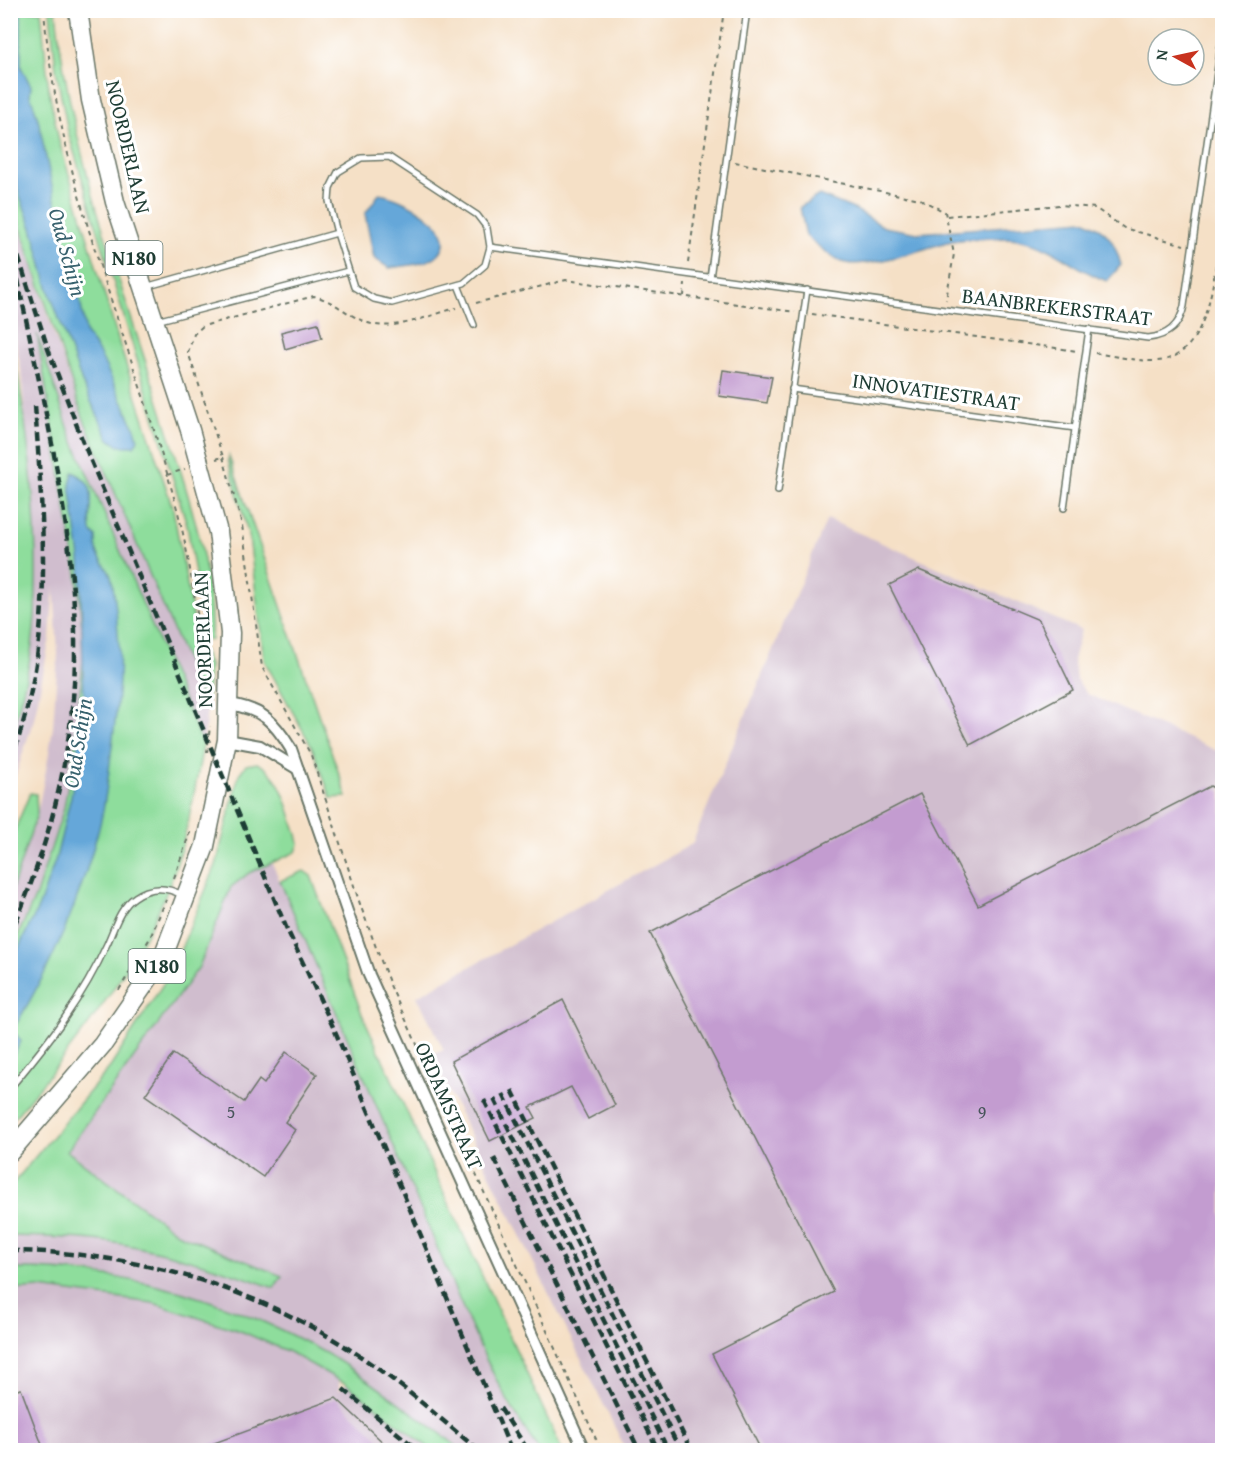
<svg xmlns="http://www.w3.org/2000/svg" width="1233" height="1461" font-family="'Gentium Book Plus',serif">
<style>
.industrial{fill:#d0bdce}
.green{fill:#8edd9c;stroke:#568d68;stroke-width:1.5}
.water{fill:#65a7d9;stroke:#427286;stroke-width:1.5}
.building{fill:#c39cd0}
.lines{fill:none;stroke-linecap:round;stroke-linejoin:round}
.service-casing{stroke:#6a7667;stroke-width:8}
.minor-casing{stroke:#6a7667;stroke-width:14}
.primary-casing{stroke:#6a7667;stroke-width:21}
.path{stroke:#6a7667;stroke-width:2;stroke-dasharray:4.5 4.5;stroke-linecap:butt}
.service{stroke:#fff;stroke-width:5}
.minor{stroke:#fff;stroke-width:10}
.primary{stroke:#fff;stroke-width:18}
.rail{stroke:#1f3d34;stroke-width:4.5;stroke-dasharray:9 4.5;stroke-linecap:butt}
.labels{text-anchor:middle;stroke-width:6;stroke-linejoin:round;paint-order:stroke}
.number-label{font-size:18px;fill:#48555b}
.shield{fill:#fff;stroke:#627771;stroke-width:1.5}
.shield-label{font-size:20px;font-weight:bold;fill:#1f3d34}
.street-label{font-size:21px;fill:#1f3d34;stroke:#fff}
.water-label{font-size:22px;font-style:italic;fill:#38626e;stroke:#fff}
</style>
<rect width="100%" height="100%" fill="#fff"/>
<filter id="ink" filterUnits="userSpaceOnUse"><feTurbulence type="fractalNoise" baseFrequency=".0167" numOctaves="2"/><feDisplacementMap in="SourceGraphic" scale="12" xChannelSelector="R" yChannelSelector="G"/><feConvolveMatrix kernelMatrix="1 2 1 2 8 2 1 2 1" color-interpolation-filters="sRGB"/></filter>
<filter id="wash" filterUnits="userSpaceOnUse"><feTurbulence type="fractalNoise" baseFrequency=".008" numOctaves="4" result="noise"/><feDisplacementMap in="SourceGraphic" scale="24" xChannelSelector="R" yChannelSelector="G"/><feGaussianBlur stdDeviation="1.35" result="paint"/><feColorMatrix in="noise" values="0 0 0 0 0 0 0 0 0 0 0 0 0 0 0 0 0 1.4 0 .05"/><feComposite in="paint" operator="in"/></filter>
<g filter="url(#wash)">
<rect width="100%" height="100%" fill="#f5e0c6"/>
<g class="industrial">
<path d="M10 192 52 328 82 415 207 710 203 745 70 433 38 340 77 574 84 650 74 750 64 808 36 895 11 951V892L37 814 47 765 53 727 58 654 54 585 50 638 34 719 11 789V736L29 658 35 616 36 545 21 370 11 318Z"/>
<path d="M827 519 1081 630 1073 660 1076 679 1087 694 1222 753V1450H626L431 1055 444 1050 417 996 692 844Z"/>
<path d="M245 800 456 1290 510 1407 539 1450H461L448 1439 330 1355 227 1307 186 1293 89 1272 11 1269 10 1225 236 881Z"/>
<path d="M40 1288 153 1303 243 1332 289 1352 339 1380V1391L346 1384 432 1450H11V1290Z"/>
</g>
<g class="green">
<path d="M10 11H41L49 91 59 141 120 346 173 509 196 632 209 665 207 710 83 417 13 204 10 192Z"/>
<path d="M50 11H56C69 142 115 268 156 393 178 463 216 567 211 640H207L205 635 187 525 68 132 56 70Z"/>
<path d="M37 334 70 433 203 745C194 795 185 849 165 896 128 981 69 1051 11 1122V951L36 895 64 808 74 750 84 650 77 574Z"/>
<path d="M11 336C28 427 40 522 35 615 33 656 22 697 11 736Z"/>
<path d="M229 456 347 797 331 798 312 747 264 660 249 537 228 460Z"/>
<path d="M257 763C283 775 288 809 297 834L299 844 296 852 249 873 231 887 199 967 67 1151 177 1233 282 1276 274 1288C218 1267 161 1249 102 1241 72 1237 41 1237 11 1236V1186L111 1066 172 970 216 865 239 774 246 765Z"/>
<path d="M30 793 36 794 37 814 11 892V839Z"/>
<path d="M304 871 311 876 362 1014 562 1450H539C489 1381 459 1297 425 1219 377 1106 328 994 280 881Z"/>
<path d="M11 1269C123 1268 231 1299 329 1355 370 1379 409 1411 448 1439L461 1450H432L346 1384 289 1352 243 1332 153 1303 40 1288 11 1290Z"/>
</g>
<g class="water">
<path d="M10 11H21V67L31 86 30 94 38 119 63 238 79 295 86 333 100 354 136 431 138 440 134 446H119L109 439 83 385 49 291 32 228 19 194 10 153Z"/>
<path d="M379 194C400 196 469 231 435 257 424 265 402 266 389 268L374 258 365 214Z"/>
<path d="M819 195 856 210 884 227 918 233 1084 220C1108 231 1114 239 1121 265L1107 281C1070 268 1051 240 1007 238 991 238 968 238 952 241 926 247 863 272 839 261 828 255 816 244 806 236L800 207Z"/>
<path d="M73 472C102 486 87 505 91 531L96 537C96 561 101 556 110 574 115 584 118 633 119 646 121 676 117 708 113 738 109 767 107 799 99 828 81 896 52 966 15 1026V1033L21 1041 11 1059V963L39 906 56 858 71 796 84 703 80 559 70 485Z"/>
</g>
<g id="blocks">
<g class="building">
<path d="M318 323 322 338 285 349 281 332Z"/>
<path d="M723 370 772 377 767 403 719 396Z"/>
<path d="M919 570 1039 620 1073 690 970 745 889 585Z"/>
<path d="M1210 786 1222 792V1450H761L712 1354 834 1292 650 933 920 794 978 905Z"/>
<path d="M563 1000 615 1105 588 1119 571 1087 530 1107 536 1118 490 1141 451 1061Z"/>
<path d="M286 1052 317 1074 285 1122 295 1130 263 1177 145 1095 173 1054 244 1102 259 1080 264 1084Z"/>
<path d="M21 1389 44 1450H10V1392Z"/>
<path d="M336 1398 391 1450H199L198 1449Z"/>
</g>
</g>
</g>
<g filter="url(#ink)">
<use href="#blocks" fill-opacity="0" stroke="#6a7667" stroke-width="1.5"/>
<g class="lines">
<g class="service-casing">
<g id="service">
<path d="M389 157 477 215 487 228 490 247 485 265 464 283 392 303 374 299 354 287 337 233 329 201 330 188 338 172 361 158Z"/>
<path d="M490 247 1148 338C1168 336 1180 325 1184 306L1222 37"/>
<path d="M710 278 747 10"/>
<path d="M458 285 474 325"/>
<path d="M145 287 337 233"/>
<path d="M156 321 348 271"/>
<path d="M792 389 1075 428"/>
<path d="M778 491 807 290"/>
<path d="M1064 508 1089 329"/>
<path d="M10 1088C48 1043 83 998 107 944 114 929 120 907 135 897 150 886 167 887 182 895"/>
</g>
</g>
<g class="minor-casing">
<g id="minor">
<path d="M229 704C262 709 274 721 291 749L369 975 584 1450"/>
<path d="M227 740 260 746 298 769"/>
</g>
</g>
<g class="primary-casing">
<path id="primary" d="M10 1152 103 1044 162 959 205 846 227 740 230 633 218 532 190 430 115 202 91 100 78 10"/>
</g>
<g class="path">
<path d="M44 10C57 182 132 341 176 505 188 549 194 594 201 639L213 657"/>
<path d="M735 162 920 199 945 212 954 254 946 300"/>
<path d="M947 216 1059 205 1095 208 1124 228 1184 245"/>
<path d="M688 263 724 10"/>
<path d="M684 296 685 284"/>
<path d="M476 303 566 280 795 312"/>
<path d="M812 314 1077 351"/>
<path d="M1095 353C1113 356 1132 360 1150 361 1218 365 1216 249 1222 204"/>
<path d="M223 457 242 525 262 667 311 755 361 907 390 985 601 1450"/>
<path d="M216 459 223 457 188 352 194 334 203 326 314 296C335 301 348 316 368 323 394 332 430 315 456 308"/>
<path d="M167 475 185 469"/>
<path d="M207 753 210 726"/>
<path d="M174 878 191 829"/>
<path d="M119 990 150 938 166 900"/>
</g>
<use href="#service" class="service"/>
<use href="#minor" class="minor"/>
<use href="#primary" class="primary"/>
<g class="rail">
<path d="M10 231 48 349 83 442 286 927 335 1031 511 1450"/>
<path d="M10 762C56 642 43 529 35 405"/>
<path d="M10 935C49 847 74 752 75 655 77 530 41 397 17 275"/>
<path d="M512 1090 691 1450"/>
<path d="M503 1094 680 1450"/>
<path d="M494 1099 668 1450"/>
<path d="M484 1100 658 1450"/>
<path d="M494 1158 639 1450"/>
<path d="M10 1251C129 1251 249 1285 349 1349 395 1378 436 1415 478 1450"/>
<path d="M343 1389 418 1450"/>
<path d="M500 1408 528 1450"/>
</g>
</g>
</g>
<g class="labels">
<g class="number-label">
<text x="231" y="1118">5</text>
<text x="982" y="1119">9</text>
</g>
<g class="shield">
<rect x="105.5" y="241" width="57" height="34" rx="4.5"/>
<rect x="128.5" y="949" width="57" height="34" rx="4.5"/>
</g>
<g class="shield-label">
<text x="134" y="265">N180</text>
<text x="157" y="973">N180</text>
</g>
<g class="street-label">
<text transform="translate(128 147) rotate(77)" y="7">NOORDERLAAN</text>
<text transform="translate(1057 307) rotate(7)" y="7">BAANBREKERSTRAAT</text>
<text transform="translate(936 392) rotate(8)" y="7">INNOVATIESTRAAT</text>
<text transform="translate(203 640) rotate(-92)" y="7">NOORDERLAAN</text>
<text transform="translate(449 1106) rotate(66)" y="7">ORDAMSTRAAT</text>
</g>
<g class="water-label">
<text transform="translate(68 252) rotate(75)" y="8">Oud Schijn</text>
<text transform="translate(77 743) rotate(-81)" y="8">Oud Schijn</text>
</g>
</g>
<rect width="1233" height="1461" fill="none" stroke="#fff" stroke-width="36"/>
<g transform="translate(1176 57) rotate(278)"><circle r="28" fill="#ffffff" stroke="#a5b1ae" stroke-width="1.5"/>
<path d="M0-4.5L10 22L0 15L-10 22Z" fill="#c8321e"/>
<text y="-9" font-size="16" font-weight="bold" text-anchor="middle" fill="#1f3d34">N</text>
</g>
</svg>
